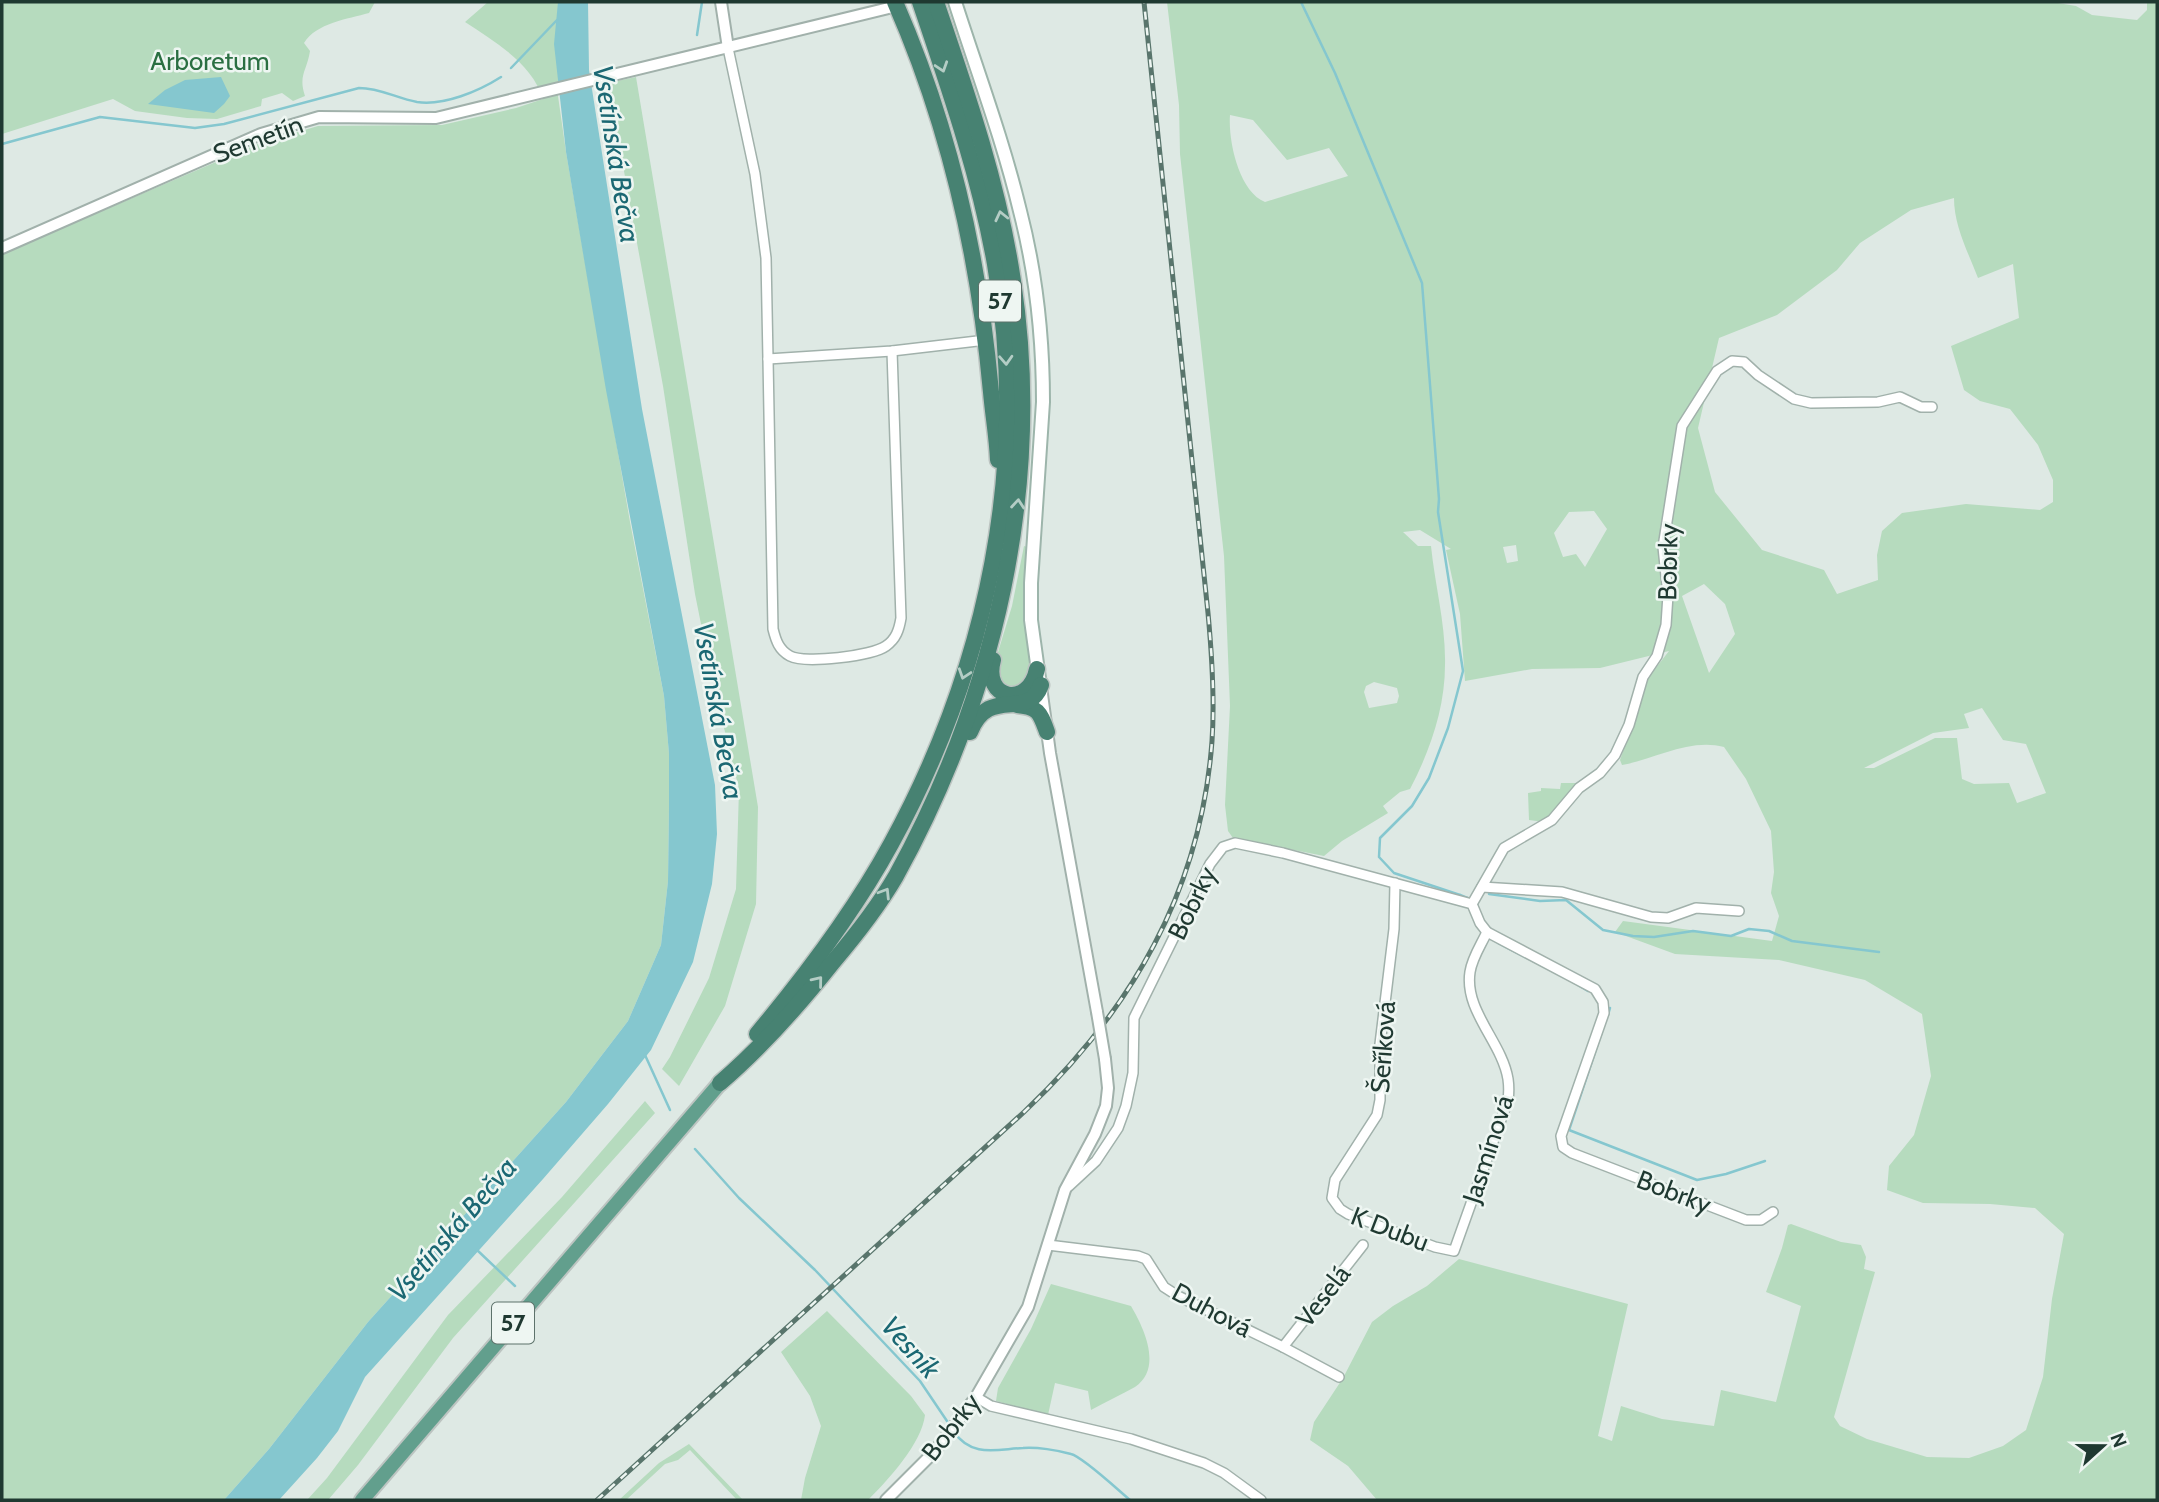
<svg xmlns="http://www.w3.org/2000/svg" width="2159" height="1502" font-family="Cabin,sans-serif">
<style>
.green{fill:#b6dbbe;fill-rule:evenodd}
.water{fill:#85c7cf}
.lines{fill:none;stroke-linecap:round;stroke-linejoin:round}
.stream{stroke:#85c7cf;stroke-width:2.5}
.minor-casing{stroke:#a1b1ab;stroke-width:12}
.tertiary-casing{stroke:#a1b1ab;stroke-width:14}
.secondary-casing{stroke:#9db5ab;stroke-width:16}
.primary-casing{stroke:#bcc4c1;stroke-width:18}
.trunk-casing{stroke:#bcc4c1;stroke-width:19}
.minor{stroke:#fff;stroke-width:9}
.tertiary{stroke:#fff;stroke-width:10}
.secondary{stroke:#fff;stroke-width:12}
.primary{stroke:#629f8d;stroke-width:14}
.trunk{stroke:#478272;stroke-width:16}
.rail-casing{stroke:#59756c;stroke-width:5}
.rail{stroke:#eef6f2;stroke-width:2.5;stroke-dasharray:8;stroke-linecap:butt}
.tertiary-bridge-casing{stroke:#a1b1ab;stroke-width:14;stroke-linecap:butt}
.tertiary-bridge{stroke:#fff;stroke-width:10}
.oneway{stroke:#b4cdc5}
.labels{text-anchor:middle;stroke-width:5;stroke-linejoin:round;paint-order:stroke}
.shield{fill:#eef6f2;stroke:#5d726b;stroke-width:2}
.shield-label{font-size:24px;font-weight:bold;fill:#1f3931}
.park-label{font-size:26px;fill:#2a6f42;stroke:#eef6f2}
.street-label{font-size:26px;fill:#1f3931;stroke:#eef6f2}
.water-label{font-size:28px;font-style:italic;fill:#1b6873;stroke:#eef6f2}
</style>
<rect width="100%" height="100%" fill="#dee9e4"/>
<g class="green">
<path d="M2 2H375L369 13C348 19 316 23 304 43L310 51C307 71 298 75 305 96L293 101 282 93 262 99 261 106 217 119 187 118 135 111 113 99 2 134Z"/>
<path d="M488 2H558V96L566 152 630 522 664 696 669 754V806L668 881 661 945 628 1021 566 1102 368 1322 269 1449 224 1500H2V254L260 143 318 126 442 125 516 108 543 99C532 63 495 42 465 22Z"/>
<path d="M1167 2H2052L2076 6 2092 15 2137 20 2147 10V2H2157V1500H1377L1348 1466 1310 1440 1314 1422 1343 1378 1372 1322 1393 1306 1427 1286 1459 1259 1628 1304 1598 1436 1612 1441 1621 1406 1662 1419 1714 1426 1721 1390 1776 1402 1801 1306 1766 1292 1782 1248 1788 1225 1791 1224 1841 1242 1861 1245 1866 1257 1864 1269 1875 1272 1834 1417 1840 1426 1867 1439 1927 1457 1969 1458 2003 1446 2026 1430 2043 1377 2052 1299 2064 1234 2035 1208 1990 1204 1923 1203 1887 1190 1889 1166 1914 1135 1931 1076 1922 1014 1865 980 1779 960 1675 954 1615 932 1623 921 1772 941 1779 916 1771 893 1774 872 1771 831 1746 779 1724 747C1689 738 1656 759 1622 765L1620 760 1648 678 1669 651 1600 668 1532 669 1465 681 1460 614 1446 550 1451 549 1420 530 1403 532 1418 546H1431C1435 586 1446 625 1445 665 1445 708 1430 751 1410 789L1400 792 1383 806 1388 813 1342 841 1324 856 1233 838 1228 831 1225 805 1230 706 1224 556 1180 154 1179 105ZM1230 115 1253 120 1287 160 1329 148 1348 176 1265 202C1239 192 1228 141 1230 115ZM1954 198C1954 226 1968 252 1978 278L2013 264 2019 318 1951 346 1964 390 1980 401 2010 409 2038 445 2053 480V502L2040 510 1966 504 1902 513 1882 531 1877 555 1878 580 1837 594 1824 570 1762 550 1715 492 1698 428 1719 338 1777 315 1837 270 1860 243 1911 210ZM1594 511 1607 529 1585 567 1576 554 1563 557 1554 533 1569 512ZM1516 545 1518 561 1507 563 1503 547ZM1704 584 1725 604 1735 634 1709 673 1682 596ZM1374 682 1397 688 1399 696 1397 703 1369 708 1364 692 1366 686ZM1982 708 2003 740 2026 744 2046 793 2017 803 2009 783 1974 784 1962 779 1957 738H1935L1874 768H1864L1933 733 1969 728 1964 714Z"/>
<path d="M636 77 758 807 756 904 725 1006 679 1086 662 1069 670 1057 709 978 736 889 739 789 712 679 695 594 663 386 608 83Z"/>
<path d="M1024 546 1027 547 1025 614 1032 671 1026 686 1004 687 995 662 1012 606Z"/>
<path d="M1561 783H1578L1554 814 1544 822 1529 820 1528 793 1541 791V788L1560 789Z"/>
<path d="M645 1101 655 1113 453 1338 358 1465 328 1500H307L327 1478 448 1315 562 1197Z"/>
<path d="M1051 1284 1131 1306C1144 1328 1163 1368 1135 1387 1121 1395 1105 1402 1091 1410L1088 1391 1055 1383 1048 1415 996 1401 998 1388 1031 1329Z"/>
<path d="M827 1311 911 1396 925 1415C922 1443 888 1480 868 1500H801L805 1478 821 1426 810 1396 781 1352Z"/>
<path d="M689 1444 743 1500H737L690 1450 678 1460 665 1464 626 1500H619L659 1463Z"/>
</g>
<g class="water">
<path d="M558 2H588L589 70 642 409 715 785 717 834 712 884 693 962 651 1050 608 1104 543 1179 365 1377 338 1431 317 1458 279 1500H224L269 1449 368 1322 566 1102 628 1021 661 945 668 881 669 806V754L664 696 606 390 566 152 554 44Z"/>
<path d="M221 77 230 96 224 104 214 113 148 104 165 90 185 80Z"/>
</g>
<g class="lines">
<g class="stream">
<path d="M1301 2 1335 73 1422 283 1439 499 1438 512 1463 671 1448 728 1429 778 1412 806 1380 838 1379 857 1394 873 1460 895 1461 898"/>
<path d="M697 35 702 2"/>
<path d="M511 68 557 20"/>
<path d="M2 144 100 117 195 128 224 124 359 88C380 88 396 98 417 102 444 106 479 91 501 77"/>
<path d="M1489 894 1540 901 1566 900 1603 930 1633 936 1654 937 1693 931 1731 936 1749 929 1769 931 1792 941 1879 952"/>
<path d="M1460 895 1470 899"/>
<path d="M1498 943 1554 972"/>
<path d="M1573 982 1588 991"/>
<path d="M1608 1015 1610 1008"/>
<path d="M1603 1028 1569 1130 1697 1180 1726 1174 1765 1161"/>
<path d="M645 1055 670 1110"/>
<path d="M695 1149 739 1198 815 1270 920 1381 951 1427"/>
<path d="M477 1250 515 1286"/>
<path d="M954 1432C972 1458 997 1449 1023 1448 1037 1447 1057 1450 1071 1454 1083 1457 1118 1490 1130 1500"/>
</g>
<g class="minor-casing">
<g id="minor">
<path d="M728 48 755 174 766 258 768 359 892 351 986 340"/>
<path d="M768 359 773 629C776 641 779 650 790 656 805 664 872 656 886 646 896 639 899 630 901 618L892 351"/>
<path d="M1395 883 1394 929 1380 1044V1100L1377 1115 1335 1180 1332 1198 1340 1209 1348 1214 1435 1247 1454 1251 1508 1100C1509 1093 1509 1086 1508 1079 1502 1042 1464 1011 1470 972 1472 958 1481 945 1487 932"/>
<path d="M1482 887 1562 892 1651 917 1668 918 1696 908 1739 911"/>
<path d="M1472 904 1504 848 1552 820 1579 788 1600 773 1615 755 1629 725 1643 677 1657 656 1666 625 1668 595 1663 547 1682 426 1717 371 1732 361 1744 362 1758 375 1794 399 1811 403 1878 402 1900 397 1921 407H1932"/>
<path d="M1069 1186 1096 1161 1118 1128 1126 1106 1133 1073 1134 1018 1210 864 1223 847 1235 843 1283 853 1472 904 1480 923 1487 932 1595 989 1603 1002 1604 1013 1561 1136 1563 1147 1572 1153 1746 1220H1761L1773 1212"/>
<path d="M1048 1245 1138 1256 1146 1259 1164 1287 1178 1296 1283 1347 1339 1377"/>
<path d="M1283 1347 1363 1245"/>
<path d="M976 1397 991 1406 1131 1439 1204 1463 1224 1473 1261 1500"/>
</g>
</g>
<g class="tertiary-casing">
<g id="tertiary">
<path d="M721 2 728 48"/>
<path d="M2 248 261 134 319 117 436 118 897 6"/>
<path d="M1041 687 1050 753 1097 1012"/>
<path d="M886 1500 935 1451 976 1397 1028 1307 1065 1190 1095 1134 1106 1106 1108 1088 1105 1059"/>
</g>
</g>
<g class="secondary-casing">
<path id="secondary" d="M955 2C977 71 1003 140 1020 211 1036 273 1043 338 1043 402L1031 583V620L1039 678"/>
</g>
<g class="primary-casing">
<path id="primary" d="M362 1500 720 1083"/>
</g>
<g class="trunk-casing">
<g id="trunk">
<path d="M895 2C949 125 979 258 991 392 993 415 997 437 998 460"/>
<path d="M993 660C982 700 1029 709 1037 669"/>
<path d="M1017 705C1039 707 1040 713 1047 732"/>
<path d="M970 732C989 684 1028 722 1041 685"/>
<path d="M757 1034C807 974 854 912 891 844 988 667 1030 463 995 264 979 174 949 88 920 2"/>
<path d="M720 1083C762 1047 799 1005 833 962 856 935 878 907 896 876 995 696 1044 486 1013 281 999 186 967 93 936 2"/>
</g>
</g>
<use href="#minor" class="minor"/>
<use href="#tertiary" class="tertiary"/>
<use href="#secondary" class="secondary"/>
<use href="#primary" class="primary"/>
<use href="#trunk" class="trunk"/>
<g class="rail-casing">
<path id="rail" d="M597 1500 1024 1112C1131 1011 1201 891 1212 741 1215 698 1212 656 1208 613L1144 2"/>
</g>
<use href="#rail" class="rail"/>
<g class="tertiary-bridge-casing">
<path id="tertiary-bridge" d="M1097 1012 1105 1059"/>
</g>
<use href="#tertiary-bridge" class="tertiary-bridge"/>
</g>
<defs><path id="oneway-chevron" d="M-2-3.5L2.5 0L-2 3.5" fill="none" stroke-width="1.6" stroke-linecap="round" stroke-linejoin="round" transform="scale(1.75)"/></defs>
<g class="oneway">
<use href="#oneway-chevron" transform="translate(942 67) rotate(72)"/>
<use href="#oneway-chevron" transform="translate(1001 216) rotate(-103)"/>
<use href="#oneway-chevron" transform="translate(1006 360) rotate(87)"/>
<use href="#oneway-chevron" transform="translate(1018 504) rotate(-85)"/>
<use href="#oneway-chevron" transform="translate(964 674) rotate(108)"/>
<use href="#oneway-chevron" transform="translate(885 893) rotate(-58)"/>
<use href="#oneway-chevron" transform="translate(818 981) rotate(-51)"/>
</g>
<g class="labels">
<g class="shield">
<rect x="979" y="280.5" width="42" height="41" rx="5"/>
<rect x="492" y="1302.5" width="42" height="41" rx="5"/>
</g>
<g class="shield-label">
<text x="1000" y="309">57</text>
<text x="513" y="1331">57</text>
</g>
<g class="park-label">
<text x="210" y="70">Arboretum</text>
</g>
<g class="street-label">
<text transform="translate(258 139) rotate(-20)" y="9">Semetín</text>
<text transform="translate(1668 562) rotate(-89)" y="9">Bobrky</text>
<text transform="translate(1192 903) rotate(-64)" y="9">Bobrky</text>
<text transform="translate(1383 1047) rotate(-86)" y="9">Šeříková</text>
<text transform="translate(1488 1149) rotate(-72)" y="9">Jasmínová</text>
<text transform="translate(1674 1192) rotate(21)" y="9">Bobrky</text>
<text transform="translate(1390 1229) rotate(21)" y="9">K Dubu</text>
<text transform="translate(1323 1296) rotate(-52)" y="9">Veselá</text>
<text transform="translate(1212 1310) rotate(28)" y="9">Duhová</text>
<text transform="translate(951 1427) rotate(-52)" y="9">Bobrky</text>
</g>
<g class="water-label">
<text transform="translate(617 154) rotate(81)" y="10">Vsetínská Bečva</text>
<text transform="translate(719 711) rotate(80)" y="10">Vsetínská Bečva</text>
<text transform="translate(452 1229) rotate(-49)" y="10">Vsetínská Bečva</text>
<text transform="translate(911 1347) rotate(48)" y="10">Vesník</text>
</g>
</g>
<rect width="2159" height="1502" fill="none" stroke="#1f3931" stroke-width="7"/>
<g transform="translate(2103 1446) rotate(69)" stroke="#eef6f2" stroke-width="5" paint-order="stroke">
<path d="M0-5L12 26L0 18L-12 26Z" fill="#1f3931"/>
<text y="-10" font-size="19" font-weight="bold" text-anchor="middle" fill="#1f3931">N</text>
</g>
</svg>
